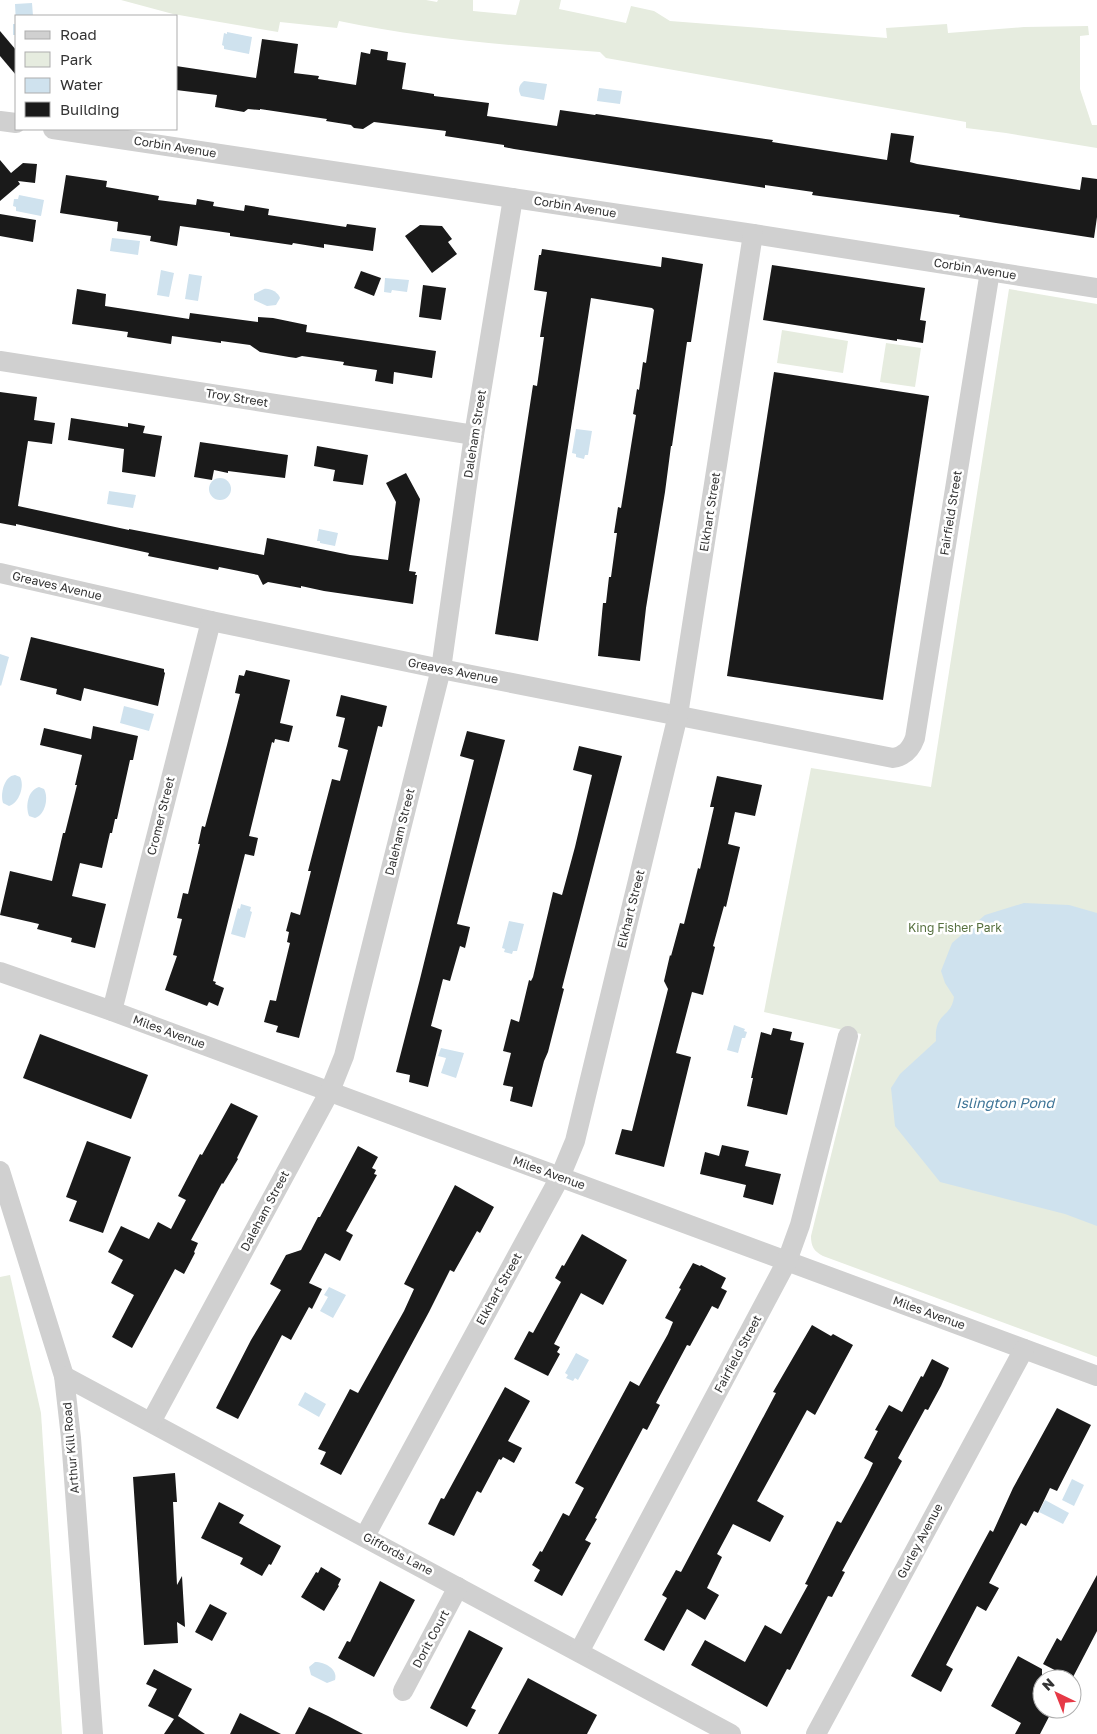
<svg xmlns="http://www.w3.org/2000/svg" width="1097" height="1734" font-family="'Golos Text',sans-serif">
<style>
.green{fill:#e6ecdf}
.water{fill:#cfe2ee}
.building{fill:#1a1a1a}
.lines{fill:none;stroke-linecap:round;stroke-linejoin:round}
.minor{stroke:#d0d0d0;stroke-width:20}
.labels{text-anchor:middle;stroke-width:5;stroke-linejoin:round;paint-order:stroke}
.street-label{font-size:12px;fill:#333;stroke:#fff}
.park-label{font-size:12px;fill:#56703f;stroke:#fff}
.water-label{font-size:14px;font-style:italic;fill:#3f7597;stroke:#fff}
</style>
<rect width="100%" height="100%" fill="#fff"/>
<g class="green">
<path d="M121 0H426L437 2 438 0H473V11L516 15 520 0H561L559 9 626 23 631 6 654 11 670 21 887 38 886 28 947 24 948 33 1024 27 1088 26 1089 35 1080 36V89L1092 125H1097V148L1006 133 966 128V122L606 58 600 52C513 46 426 39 339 21L337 28 280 22 278 32 173 14Z"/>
<path d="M1009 289 1097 304V1357L823 1256C814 1251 811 1247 811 1236L861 1034 764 1012 811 768 931 787Z"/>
<path d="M782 330 848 341 843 373 777 363Z"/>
<path d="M886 343 921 348 915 387 880 382Z"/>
<path d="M10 1275 41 1413 62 1734H0V1277Z"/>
</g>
<g class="water">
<path d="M32 3 33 16H16V35H13V24H16L15 4Z"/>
<path d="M227 32 252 37 249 54 224 49V46L222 45 224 33 227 34Z"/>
<path d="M524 81 547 84 544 100 521 96C518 90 518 86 524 81Z"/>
<path d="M599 88 622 91 620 104 597 101Z"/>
<path d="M19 195 44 200 41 216 16 211V207L13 206 14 199H18Z"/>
<path d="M112 238 140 241 138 255 110 251Z"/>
<path d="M161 270 174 273 169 297 157 295Z"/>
<path d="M189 274 202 276 198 301 185 299Z"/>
<path d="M385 278 409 280 407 292 392 290 391 293 384 292Z"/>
<path d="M264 289C270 288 278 292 280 298L276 305 267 306 254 300V294Z"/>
<path d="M576 429 592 431 588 455H585L584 459 576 457V454L572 453Z"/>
<circle cx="220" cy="489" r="11"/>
<path d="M109 491 136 495 133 508 107 504Z"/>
<path d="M319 529 338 533 335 546 320 543V541H317Z"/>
<path d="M0 654 9 657 1 686 0 685Z"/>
<path d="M124 706 154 714 149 731 120 723Z"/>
<path d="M15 775 20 777C25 786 19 803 9 806L3 803C0 794 4 776 15 775Z"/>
<path d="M39 787 44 789C49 798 45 815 35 818L29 816C25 806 28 790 39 787Z"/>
<path d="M1024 903 1069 905 1097 913V1226L1065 1214 940 1182 895 1126 891 1088 900 1074 936 1041C934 1011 951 1019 954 997L945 983 941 971 952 943 985 915Z"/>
<path d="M241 904 251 907 250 911 252 912 245 938 231 934 238 908 240 909Z"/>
<path d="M509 921 524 924 517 951H513L512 954 504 952 505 949 502 948Z"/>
<path d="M734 1025 745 1029 744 1031 747 1032 745 1038H742L738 1053 727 1050Z"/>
<path d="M441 1048 464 1053 456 1078 441 1073 446 1058 438 1056Z"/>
<path d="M329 1287 346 1295 333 1318 320 1311 328 1297 324 1295Z"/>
<path d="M576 1353 589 1360 578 1380 575 1378 573 1381 566 1378 568 1375 565 1373Z"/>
<path d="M305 1392 326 1404 319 1417 298 1405Z"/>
<path d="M1072 1479 1084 1485 1074 1506 1062 1500Z"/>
<path d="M1045 1500 1069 1513 1063 1524 1039 1512Z"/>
<path d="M315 1662C325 1662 338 1669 335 1680L327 1683 311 1675 309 1667Z"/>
</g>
<g class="building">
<path d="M0 31 16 50V75L0 56Z"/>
<path d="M262 39 298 44 294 73 319 76 318 79 356 85 361 52 370 54 371 49 388 52 387 60 406 63 402 89 434 94V96L489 103 487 116 557 126 560 110 595 115 596 114 773 140 772 142 887 160 891 133 914 136 910 162 917 164 1080 190 1082 177 1097 179V217L1094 238 996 223 959 217 960 215 812 195 813 192 765 185V188L514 149 504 147V145L445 136 446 131 374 122 363 129 354 128 351 125 326 121 327 119 260 109V110L248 109 244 112 215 107 217 95 176 90V66L256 78Z"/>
<path d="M0 160 11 173 23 163 37 164 35 183 18 181 20 184 0 201Z"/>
<path d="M66 175 107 181 106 187 159 196 158 200 196 205 197 199 214 202 213 206 244 211 245 205 269 209 268 215 346 227 347 224 376 228 373 251 324 244V248L293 243 292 245 230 236V233L180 226 177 246 150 241 151 236 117 231 118 222 60 213Z"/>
<path d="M0 214 36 220 33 242 0 236Z"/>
<path d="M420 225 442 226 452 239 448 242 457 254 432 273 405 236Z"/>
<path d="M542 249 661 267 662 257 703 264 691 342H687L672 446H671L665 492 646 608 640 661 598 656 603 603H606L609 577H611L617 533H614L618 507 621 508 636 415 633 414 637 389 639 390 643 362 646 363 654 310 652 308 591 298 538 641 495 634 533 385 537 386 544 337H540L547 292 534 290 539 255H541Z"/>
<path d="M772 265 925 288 920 320 926 321 923 343 897 339V341L763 320Z"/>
<path d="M361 271 381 278 374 296 354 288Z"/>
<path d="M423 285 446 288 441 320 419 317Z"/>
<path d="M77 289 106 294 105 306 189 319 190 313 258 322V317L273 318 307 325 306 332 436 351 432 378 394 372 393 384 375 381 377 370 343 365 344 362 302 356 296 358 289 357 260 352 250 345 221 341V343L172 336 171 344 127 337 128 332 72 324Z"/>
<path d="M774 372 929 396 883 700 727 676Z"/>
<path d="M0 392 37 397 34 420 55 423 52 444 28 441 18 506 129 530V529L264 555 267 538 350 555 388 560 396 502 386 483 406 473 420 499 409 571 416 572 415 575H417L413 604 324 591 301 586V588L268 582 263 585 258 575 219 567 218 570 148 556 149 553 16 524V526L0 523Z"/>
<path d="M71 418 128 427V423L145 426 143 433 162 436 155 477 122 472 124 449 68 440Z"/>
<path d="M200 442 288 455 285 478 228 471V473L214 470 212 480 194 477Z"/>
<path d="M317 446 368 455 363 485 333 481 335 470 314 466Z"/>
<path d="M31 637 164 669V672L165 673 158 706 84 688 81 701 56 694 57 689 20 680Z"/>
<path d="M246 670 290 680 280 723 293 726 289 742 275 739 274 743 272 742 249 836 258 838 254 856 245 854 213 981 216 982 215 984 224 988 218 1006 209 1002 207 1006 165 990 177 956 173 955 182 919 177 918 183 893 188 894 200 844H198L202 826 205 827 227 745 240 694 235 693 239 675 244 676Z"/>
<path d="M341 695 387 706 382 727 378 726 299 1038 276 1032 278 1026 264 1022 270 1000 276 1001 290 943 287 942 289 932 286 931 291 912 300 915 311 871H308L332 779 340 781 348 750 338 747 345 718 336 716Z"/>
<path d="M93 726 138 736 133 760H130L117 819H115L112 833H110L102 868 80 863 72 896 106 904 95 948 71 942 72 938 37 929 39 924 0 915 10 871 52 881 63 833H65L77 785H75L82 755 40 745 44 728 91 739Z"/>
<path d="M467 731 505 740 457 924 470 927 465 948 460 946 450 981 443 979 431 1026 442 1030 428 1087 409 1082 410 1075 396 1072 420 979 474 760 460 756Z"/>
<path d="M579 746 622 756 562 988 564 989 548 1052 544 1061 532 1107 510 1101 513 1087 503 1085 511 1053 503 1051 511 1019 519 1022 529 980 531 981 533 977 553 892 562 895 575 847 592 775 573 770Z"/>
<path d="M717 776 762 785 755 816 735 812 728 844 740 847 726 907 724 906 713 946 715 947 703 995 692 992 676 1053 691 1057 664 1167 615 1154 622 1129 632 1131 668 989 664 981 670 955 671 956 680 923 684 924 698 868 700 869 714 807H710Z"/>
<path d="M773 1028 792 1032 790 1040 804 1043 787 1115 747 1106 753 1078H751L761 1032 771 1035Z"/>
<path d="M40 1034 148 1075 131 1119 23 1078Z"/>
<path d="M231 1103 258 1116 237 1158 238 1159 223 1184 222 1183 191 1240 198 1243 194 1252 195 1253 184 1274 175 1269 132 1348 112 1337 134 1295 111 1283 123 1260 108 1252 121 1226 149 1239 158 1222 171 1229 186 1200 178 1196 200 1154 202 1155Z"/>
<path d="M87 1141 131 1157 103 1233 69 1221 77 1201 66 1197Z"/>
<path d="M722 1145 749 1151 745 1166 781 1174 773 1205 743 1197 746 1185 700 1174 705 1152 719 1156Z"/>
<path d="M358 1146 378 1157 372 1168 376 1170 374 1174 377 1175 346 1231 353 1235 340 1261 325 1253 309 1283 322 1289 312 1309 309 1307 291 1340 282 1335 238 1419 216 1408 251 1340 281 1290 270 1284 286 1255 301 1250 318 1217H320Z"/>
<path d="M455 1185 494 1207 480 1233 477 1231 454 1272 450 1270 429 1312 341 1475 320 1464 326 1452 318 1449 350 1389 358 1393 404 1311 414 1289 404 1284Z"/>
<path d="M582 1234 627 1260 603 1305 581 1293 554 1344 560 1347 557 1352 560 1354 548 1376 514 1359 529 1331 533 1333 561 1282 555 1278 562 1265 564 1266Z"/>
<path d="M693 1263 700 1266 701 1265 726 1278 721 1288 727 1291 718 1309 712 1306 690 1346 687 1345 656 1403 660 1405 647 1430 643 1428 595 1518 597 1519 585 1540 591 1543 562 1596 534 1581 540 1570 532 1565 540 1551 542 1552 563 1513 569 1516 584 1488 575 1483 630 1381 639 1386 668 1334 673 1322 665 1318 681 1289 679 1288Z"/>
<path d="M812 1325 831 1336 833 1334 853 1345 815 1415 807 1410 757 1501 784 1516 770 1542 733 1524 717 1554 722 1557 707 1588 719 1595 705 1620 687 1609 664 1651 644 1640 667 1598 662 1595 676 1570 681 1572 776 1393 773 1392Z"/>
<path d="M932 1359 949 1368 941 1386 928 1410 925 1409 898 1458 902 1461 842 1571 845 1572 832 1597 828 1596 790 1670 787 1669 767 1707 691 1665 705 1640 745 1662 765 1625 781 1634 808 1585 805 1584 837 1521 841 1523 868 1474 873 1463 864 1458 878 1431 875 1430 889 1405 902 1412 921 1376 923 1377Z"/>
<path d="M505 1387 530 1401 508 1441 522 1448 514 1463 503 1457 501 1460 499 1459 481 1493 477 1491 454 1536 428 1524 441 1498 444 1499Z"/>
<path d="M1057 1408 1091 1425 1057 1491 1050 1488 1038 1513 1034 1511 1026 1526 1021 1523 989 1583 999 1588 986 1611 977 1606 946 1665 953 1669 941 1692 911 1676 990 1530 993 1532 1013 1488Z"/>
<path d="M175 1473 177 1502H173L177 1585 182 1576 185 1627 177 1622 178 1643 144 1645 133 1477Z"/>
<path d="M219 1502 244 1515 239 1523 281 1546 271 1565 269 1564 262 1576 240 1564 243 1558 201 1538Z"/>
<path d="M321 1567 341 1579 338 1585 339 1586 324 1611 301 1597 316 1572 318 1573Z"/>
<path d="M1097 1575V1631L1072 1679 1043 1664 1057 1638 1061 1641Z"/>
<path d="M380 1581 415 1600 374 1677 338 1658 347 1641 350 1642Z"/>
<path d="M210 1604 227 1613 212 1641 195 1632Z"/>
<path d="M469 1630 503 1648 471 1708 476 1710 467 1727 430 1708Z"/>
<path d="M1018 1656 1042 1669V1709H1053L1040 1734H1015L1021 1723 991 1706Z"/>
<path d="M154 1669 192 1689 178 1716 205 1734H164L174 1719 148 1706 157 1689 146 1684Z"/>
<path d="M528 1678 597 1715 587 1734H498Z"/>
<path d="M309 1707 328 1716 363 1734H295Z"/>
<path d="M240 1713 281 1734H230Z"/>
</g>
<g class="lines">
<g class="minor">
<path d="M0 121 16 123"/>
<path d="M53 129 753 234 1097 288"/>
<path d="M0 361 474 435"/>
<path d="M0 573 211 621 441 669 893 758C905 756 911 749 915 738L990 271"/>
<path d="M0 972 112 1011 1097 1376"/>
<path d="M112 1011 211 621"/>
<path d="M0 1171 64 1376 71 1438 93 1734"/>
<path d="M64 1376 731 1734"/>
<path d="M151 1422 330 1091 344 1056 441 669 474 435 513 198"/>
<path d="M365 1536 560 1177 575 1141 678 715 753 234"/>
<path d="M579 1652 787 1261 800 1225 848 1036"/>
<path d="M403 1691 458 1587"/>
<path d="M816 1734 1024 1349"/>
</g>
</g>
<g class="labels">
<g class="street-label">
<text transform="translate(175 147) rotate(9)" y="4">Corbin Avenue</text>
<text transform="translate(575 207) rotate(9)" y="4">Corbin Avenue</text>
<text transform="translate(975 269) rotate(9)" y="4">Corbin Avenue</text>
<text transform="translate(237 398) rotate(9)" y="4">Troy Street</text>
<text transform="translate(475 434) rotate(-81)" y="4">Daleham Street</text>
<text transform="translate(710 512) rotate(-81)" y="4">Elkhart Street</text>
<text transform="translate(951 513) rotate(-81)" y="4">Fairfield Street</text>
<text transform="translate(57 586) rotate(13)" y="4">Greaves Avenue</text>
<text transform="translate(453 671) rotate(11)" y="4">Greaves Avenue</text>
<text transform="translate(161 816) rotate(-76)" y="4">Cromer Street</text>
<text transform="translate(400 832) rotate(-76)" y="4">Daleham Street</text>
<text transform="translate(631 909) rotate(-76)" y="4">Elkhart Street</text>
<text transform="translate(169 1032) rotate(20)" y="4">Miles Avenue</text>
<text transform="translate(549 1173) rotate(20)" y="4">Miles Avenue</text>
<text transform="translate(265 1211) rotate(-62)" y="4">Daleham Street</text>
<text transform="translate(499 1289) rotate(-61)" y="4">Elkhart Street</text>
<text transform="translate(929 1313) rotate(20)" y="4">Miles Avenue</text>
<text transform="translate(738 1354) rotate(-62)" y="4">Fairfield Street</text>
<text transform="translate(71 1448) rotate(-95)" y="4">Arthur Kill Road</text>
<text transform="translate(920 1541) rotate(-62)" y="4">Gurley Avenue</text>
<text transform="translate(398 1554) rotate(28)" y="4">Giffords Lane</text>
<text transform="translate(431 1639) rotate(-62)" y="4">Dorit Court</text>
</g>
<g class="park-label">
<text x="955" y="932">King Fisher Park</text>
</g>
<g class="water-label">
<text x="1005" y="1108">Islington Pond</text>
</g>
</g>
<rect x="15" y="15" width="162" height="115" fill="#ffffff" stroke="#adadad"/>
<rect x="25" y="31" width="25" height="8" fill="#d0d0d0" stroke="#adadad"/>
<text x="60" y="40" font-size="15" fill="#333333">Road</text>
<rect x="25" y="52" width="25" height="15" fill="#e6ecdf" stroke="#adadad"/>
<text x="60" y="65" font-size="15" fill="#333333">Park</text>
<rect x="25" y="78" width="25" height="15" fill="#cfe2ee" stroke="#adadad"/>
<text x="60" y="90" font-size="15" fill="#333333">Water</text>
<rect x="25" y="102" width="25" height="15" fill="#1a1a1a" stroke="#adadad"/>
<text x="60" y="115" font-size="15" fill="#333333">Building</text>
<g transform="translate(1057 1694) rotate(317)"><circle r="24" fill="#ffffff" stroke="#adadad"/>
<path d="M0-4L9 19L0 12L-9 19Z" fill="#e63946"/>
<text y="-8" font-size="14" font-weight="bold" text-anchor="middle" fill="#333333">N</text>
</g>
</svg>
